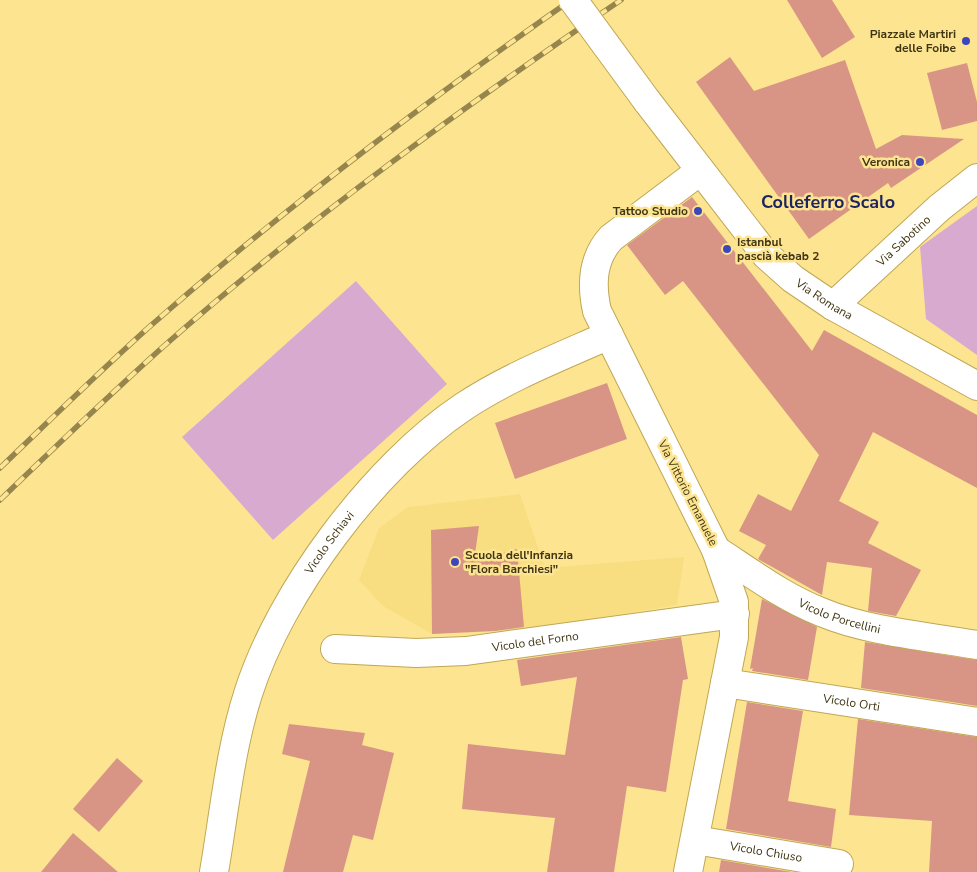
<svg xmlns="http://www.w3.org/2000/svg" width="977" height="872" font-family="'Nunito Sans',sans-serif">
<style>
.built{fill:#f9dd81}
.green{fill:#d9aad0}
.building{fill:#d89586}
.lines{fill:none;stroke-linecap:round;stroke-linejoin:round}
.street-casing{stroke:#bfa755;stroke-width:30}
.street{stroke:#fff;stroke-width:28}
.rail-casing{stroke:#96864d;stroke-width:5.5}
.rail{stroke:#fde491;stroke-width:4;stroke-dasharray:11;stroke-linecap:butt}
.street-bridge-casing{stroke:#bfa755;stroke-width:30;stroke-linecap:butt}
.street-bridge{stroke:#fff;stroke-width:28}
.poi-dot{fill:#3d47bb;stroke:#fde491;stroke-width:2}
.labels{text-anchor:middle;stroke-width:5;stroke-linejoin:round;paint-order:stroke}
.poi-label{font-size:12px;font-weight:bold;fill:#403613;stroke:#fde491;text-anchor:end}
.street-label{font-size:12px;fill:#403613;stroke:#fde491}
.district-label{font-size:18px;font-weight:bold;fill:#1d245d;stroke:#fde491}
</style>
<rect width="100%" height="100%" fill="#fde491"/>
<path class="built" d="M520 494 545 568 684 557 677 605 524 630 432 634 383 606 359 580 379 528 408 507Z"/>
<g class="green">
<path d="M977 206V355L926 319 920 247Z"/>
<path d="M356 281 447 384 273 540 182 437Z"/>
</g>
<g class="building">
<path d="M787 0H832L855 37 822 58Z"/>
<path d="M730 57 754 91 845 60 876 149 902 135 964 139 891 188 888 183 809 239 696 82Z"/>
<path d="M967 63 977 102V121L942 130 927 73Z"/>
<path d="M692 197 812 351 824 330 977 415V488L873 432 839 501 879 522 868 543 921 570 896 616 868 611 872 568 827 562 822 595 758 559 766 545 739 531 758 494 791 511 819 455 683 281 665 295 627 245Z"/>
<path d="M607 383 627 439 515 479 495 423Z"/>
<path d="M479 526 474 561 517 549 524 627 495 631 432 634 431 530Z"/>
<path d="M762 599 817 627 808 680 752 671 753 668 750 669Z"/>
<path d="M681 637 688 679 683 680 666 792 627 786 614 872H547L555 818 462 809 468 744 565 755 577 677 521 686 517 660Z"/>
<path d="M865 642 977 660V706L861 688Z"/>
<path d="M747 702 803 711 788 801 836 809 831 847 726 829Z"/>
<path d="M858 719 977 737V872H929L932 821 849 815Z"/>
<path d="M289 724 365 733 362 745 394 753 373 840 353 835 343 872H283L310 761 282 754Z"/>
<path d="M117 758 143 781 99 832 73 809Z"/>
<path d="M73 833 118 872H41Z"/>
<path d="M721 860 792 872H719Z"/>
</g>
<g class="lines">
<g class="street-casing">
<g id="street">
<path id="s1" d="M647 101 766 255 793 279 833 306 977 386"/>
<path id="s2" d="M833 306 939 208 977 178"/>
<path id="s3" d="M716 550C750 572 783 597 821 612 869 632 926 636 977 645"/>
<path id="s4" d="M335 649 416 653 466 651 735 614"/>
<path id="s5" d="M725 683 977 722"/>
<path id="s6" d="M695 840 839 864"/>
<path id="s7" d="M214 872C224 814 230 750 248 694 280 592 375 466 463 407 508 377 560 357 609 335"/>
<path d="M688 872 734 637V602L716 550 597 311C591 284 592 259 611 238L700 171"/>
</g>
</g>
<use href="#street" class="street"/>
<g class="rail-casing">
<g id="rail">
<path d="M0 468C49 421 98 373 148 328 282 210 425 102 571 0"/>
<path d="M0 500C54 448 108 396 164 346 307 220 463 107 621 0"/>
</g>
</g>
<use href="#rail" class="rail"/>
<g class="street-bridge-casing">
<path id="street-bridge" d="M573 0 647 101"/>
</g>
<use href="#street-bridge" class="street-bridge"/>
</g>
<g class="poi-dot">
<circle cx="966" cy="41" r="5"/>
<circle cx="920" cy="162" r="5"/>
<circle cx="698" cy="211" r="5"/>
<circle cx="727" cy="249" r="5"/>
<circle cx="455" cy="562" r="5"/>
</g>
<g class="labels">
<g class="poi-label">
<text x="956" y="38">Piazzale Martiri<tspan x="956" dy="14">delle Foibe</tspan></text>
<text x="910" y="166">Veronica</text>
<text x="688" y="215">Tattoo Studio</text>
<text x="737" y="246" text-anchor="start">Istanbul<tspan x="737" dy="14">pascià kebab 2</tspan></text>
<text x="465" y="559" text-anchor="start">Scuola dell'Infanzia<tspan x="465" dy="14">"Flora Barchiesi"</tspan></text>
</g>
<g class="street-label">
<text dy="4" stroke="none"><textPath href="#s2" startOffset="96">Via Sabotino</textPath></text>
<text dy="4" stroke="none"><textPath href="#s1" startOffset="268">Via Romana</textPath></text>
<text transform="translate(688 493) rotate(63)" y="4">Via Vittorio Emanuele</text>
<text dy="4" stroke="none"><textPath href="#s7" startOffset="354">Vicolo Schiavi</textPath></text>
<text dy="4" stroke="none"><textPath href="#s3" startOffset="141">Vicolo Porcellini</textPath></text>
<text dy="4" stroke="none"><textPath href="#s4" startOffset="201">Vicolo del Forno</textPath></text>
<text dy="4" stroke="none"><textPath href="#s5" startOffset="128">Vicolo Orti</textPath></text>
<text dy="4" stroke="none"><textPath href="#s6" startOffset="72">Vicolo Chiuso</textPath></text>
</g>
<g class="district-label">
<text x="828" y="208">Colleferro Scalo</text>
</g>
</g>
</svg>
